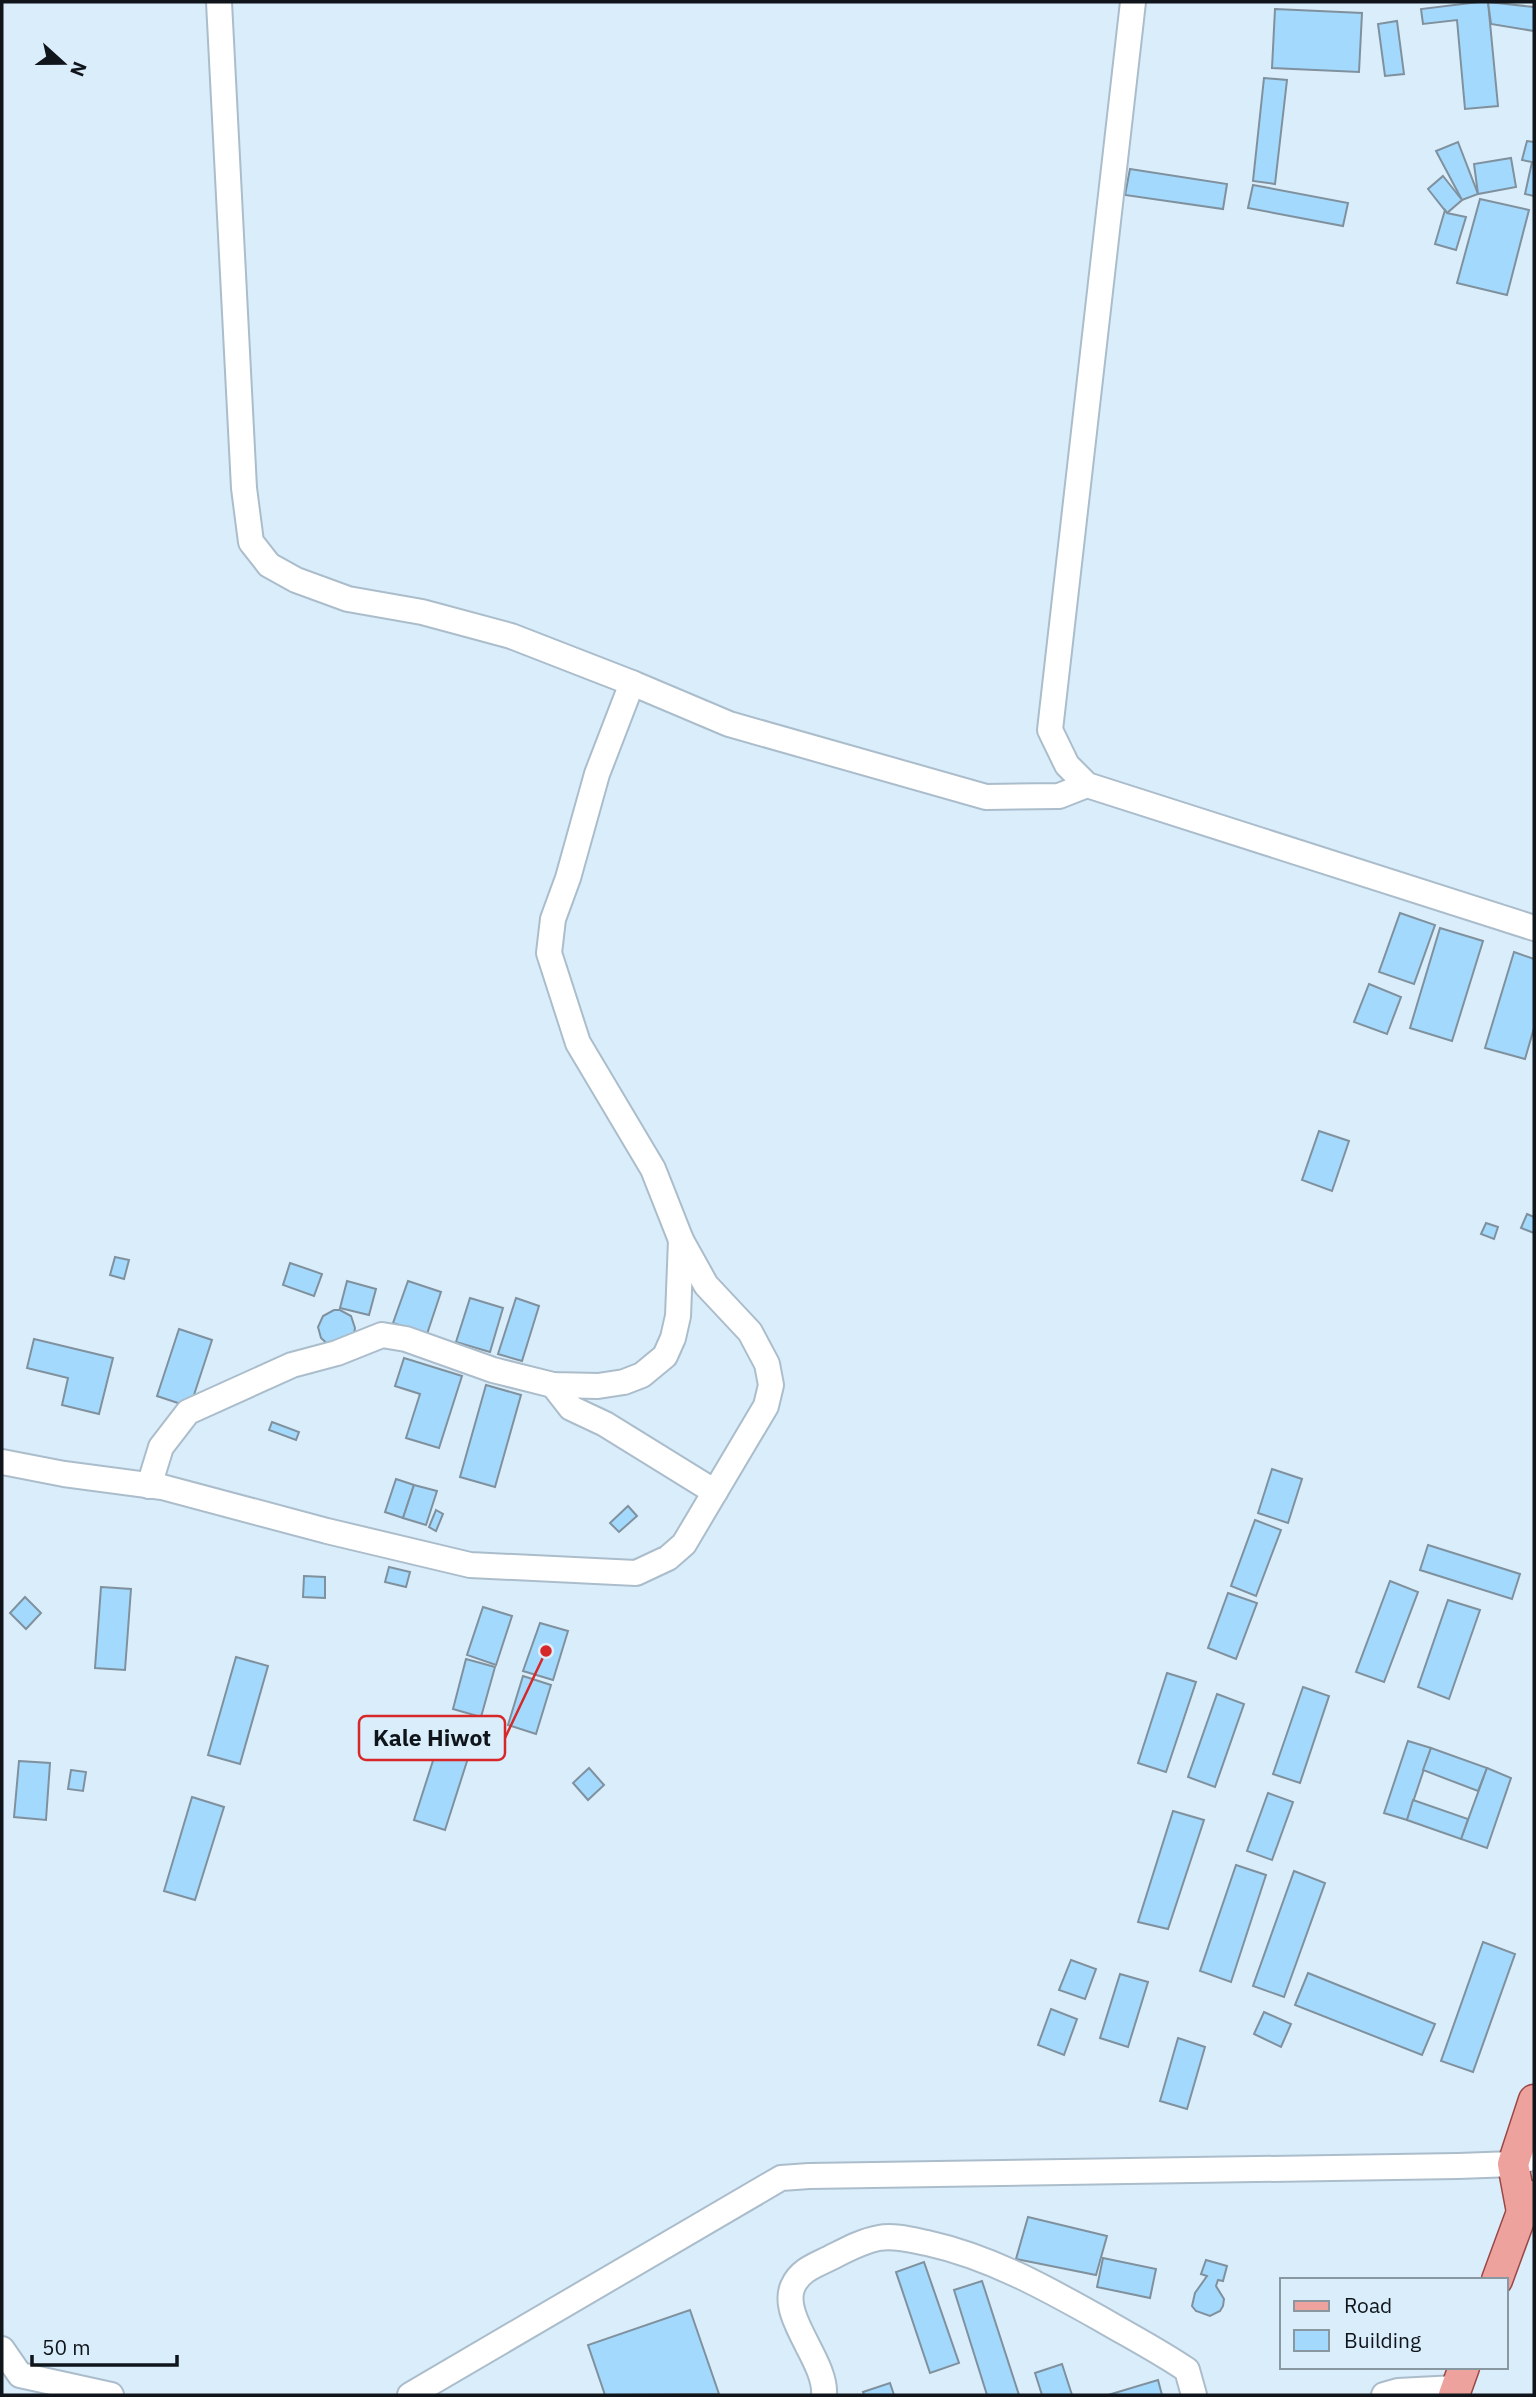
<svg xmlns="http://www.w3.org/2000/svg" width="1536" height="2397" font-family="'IBM Plex Sans',sans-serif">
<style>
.building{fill:#a4d9fe;stroke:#80919e;stroke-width:2}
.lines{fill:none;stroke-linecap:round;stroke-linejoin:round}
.minor-casing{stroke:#abbdcb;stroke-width:28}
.major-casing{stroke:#994846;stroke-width:33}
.minor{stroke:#fff;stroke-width:24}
.major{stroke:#eea29e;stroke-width:30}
.leader{fill:none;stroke:#d62828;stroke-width:2.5}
.callout-dot{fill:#d62828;stroke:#daedfb;stroke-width:2.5}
.callout{fill:#daedfb;stroke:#d62828;stroke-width:2.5}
.callout-label{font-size:23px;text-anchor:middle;font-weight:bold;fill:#0f151a}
</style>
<rect width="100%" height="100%" fill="#daedfb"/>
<g class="building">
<path d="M1479 2H1488L1498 106 1465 109 1457 20 1423 24 1421 9Z"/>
<path d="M1488 2 1534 7V31L1491 24Z"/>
<path d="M1275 9 1362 13 1359 72 1272 68Z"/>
<path d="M1397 21 1404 74 1385 76 1378 24Z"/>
<path d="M1264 78 1287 80 1275 184 1253 181Z"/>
<path d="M1527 141 1534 142V196L1525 194 1532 162 1522 160Z"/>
<path d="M1458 142 1478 194 1462 200 1436 151Z"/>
<path d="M1511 158 1516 187 1478 194 1474 164Z"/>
<path d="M1130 169 1227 184 1223 209 1125 195Z"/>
<path d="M1443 176 1462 200 1447 213 1428 189Z"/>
<path d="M1253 185 1348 203 1343 226 1248 208Z"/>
<path d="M1480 199 1529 210 1507 295 1457 283Z"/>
<path d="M1445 210 1447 213 1466 217 1456 250 1435 244Z"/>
<path d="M1400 913 1435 925 1414 984 1379 972Z"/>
<path d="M1440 928 1483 941 1452 1041 1410 1028Z"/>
<path d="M1514 952 1534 959V1028L1525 1059 1485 1048Z"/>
<path d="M1369 984 1401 997 1387 1034 1354 1022Z"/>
<path d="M1319 1131 1349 1141 1332 1191 1302 1180Z"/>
<path d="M1527 1214 1534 1217V1233L1521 1228Z"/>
<path d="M1486 1223 1498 1227 1494 1239 1481 1234Z"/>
<path d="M115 1257 129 1260 124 1279 110 1275Z"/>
<path d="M290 1263 322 1274 314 1296 283 1285Z"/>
<path d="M347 1281 376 1289 369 1315 340 1308Z"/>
<path d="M408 1281 441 1292 427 1334 393 1323Z"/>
<path d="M470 1298 503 1308 490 1352 456 1342Z"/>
<path d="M516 1298 539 1306 522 1361 498 1354Z"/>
<path d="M334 1310H340L351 1316 355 1328 354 1334 330 1346 321 1338 318 1327 323 1316Z"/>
<path d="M179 1329 212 1340 190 1407 157 1396Z"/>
<path d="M34 1339 113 1358 99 1414 62 1405 68 1378 27 1368Z"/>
<path d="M404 1358 462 1376 439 1448 406 1438 420 1394 395 1386Z"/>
<path d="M486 1385 521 1395 495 1487 460 1477Z"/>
<path d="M272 1422 299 1432 296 1440 269 1430Z"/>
<path d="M1272 1469 1302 1479 1288 1523 1258 1513Z"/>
<path d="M396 1479 414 1485 403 1518 385 1512Z"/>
<path d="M414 1485 437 1491 426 1525 403 1518Z"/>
<path d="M628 1506 637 1516 619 1532 610 1523Z"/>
<path d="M436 1510 443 1514 436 1531 429 1527Z"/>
<path d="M1255 1520 1281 1530 1256 1596 1231 1586Z"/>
<path d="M1428 1545 1520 1574 1512 1599 1420 1570Z"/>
<path d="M389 1567 410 1572 406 1587 385 1582Z"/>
<path d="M304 1576 325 1577V1598L303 1597Z"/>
<path d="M1390 1581 1418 1592 1384 1682 1356 1672Z"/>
<path d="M101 1587 131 1589 125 1670 95 1668Z"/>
<path d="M1228 1593 1257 1603 1236 1659 1208 1648Z"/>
<path d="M25 1597 41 1613 26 1629 10 1613Z"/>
<path d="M1448 1600 1480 1610 1449 1699 1418 1687Z"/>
<path d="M483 1607 512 1616 496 1665 467 1655Z"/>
<path d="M540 1623 568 1631 553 1680 523 1671Z"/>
<path d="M236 1657 268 1666 240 1764 208 1755Z"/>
<path d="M466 1659 495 1667 481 1717 453 1709Z"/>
<path d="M1167 1673 1196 1682 1166 1772 1138 1763Z"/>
<path d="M523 1676 551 1685 536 1734 508 1725Z"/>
<path d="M1303 1687 1329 1696 1300 1783 1273 1774Z"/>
<path d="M1217 1694 1244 1704 1215 1787 1188 1777Z"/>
<path d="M1408 1741 1431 1748 1407 1820 1384 1813Z"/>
<path d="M438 1745 469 1755 445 1830 414 1820Z"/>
<path d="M1431 1748 1487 1768 1478 1791 1423 1770Z"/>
<path d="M19 1761 50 1763 46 1820 14 1817Z"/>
<path d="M589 1768 604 1785 588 1800 573 1783Z"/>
<path d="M1487 1768 1511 1778 1487 1848 1461 1839Z"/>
<path d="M71 1770 86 1772 83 1791 68 1789Z"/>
<path d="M1268 1793 1293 1802 1272 1860 1247 1851Z"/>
<path d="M192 1797 224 1807 195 1900 164 1891Z"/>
<path d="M1413 1800 1468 1819 1461 1839 1407 1820Z"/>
<path d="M1173 1811 1204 1820 1168 1929 1138 1922Z"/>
<path d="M1236 1865 1266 1875 1231 1982 1200 1971Z"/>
<path d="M1294 1871 1325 1883 1284 1997 1253 1986Z"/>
<path d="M1483 1942 1515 1954 1473 2072 1441 2061Z"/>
<path d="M1071 1960 1096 1969 1085 1999 1059 1990Z"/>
<path d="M1308 1973 1435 2024 1422 2055 1295 2005Z"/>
<path d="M1120 1974 1148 1982 1128 2047 1100 2038Z"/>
<path d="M1051 2009 1077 2019 1064 2055 1038 2045Z"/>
<path d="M1264 2012 1291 2024 1281 2047 1254 2034Z"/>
<path d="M1178 2038 1205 2047 1187 2109 1160 2101Z"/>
<path d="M1028 2217 1107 2236 1096 2275 1016 2259Z"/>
<path d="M1103 2258 1156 2269 1150 2298 1097 2287Z"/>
<path d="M1206 2260 1227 2266 1223 2281 1218 2280 1216 2286 1224 2299 1223 2306 1220 2311 1210 2316 1196 2311 1192 2306 1195 2293 1207 2276 1201 2274Z"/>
<path d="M924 2262 959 2363 930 2373 896 2272Z"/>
<path d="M982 2281 1019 2395H987L954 2290Z"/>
<path d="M690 2310 719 2394 605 2395 588 2345Z"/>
<path d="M1062 2364 1072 2395H1042L1035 2373Z"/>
<path d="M1158 2380 1162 2395H1108Z"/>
<path d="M890 2383 894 2395H864L863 2392Z"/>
</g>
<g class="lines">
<g class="minor-casing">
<g id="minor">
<path d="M219 2 244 488 251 542 269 565 296 580 348 599 422 612 511 636 632 683 729 724 986 797 1059 796 1087 785"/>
<path d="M1133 2 1050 730 1067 765 1087 785 1534 928"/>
<path d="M553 1385 571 1408 605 1424 715 1492"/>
<path d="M2 1462 64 1474 162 1487 327 1531 470 1565 636 1573 668 1558 684 1544 766 1406 771 1385 767 1364 750 1332 706 1285 681 1240 653 1169 578 1043 549 953 553 919 568 878 597 774 632 683"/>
<path d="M149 1486 161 1447 188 1412 292 1365 337 1353 382 1335 406 1339 493 1370 553 1385 598 1386 624 1382 642 1375 665 1356 673 1338 678 1316 681 1240"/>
<path d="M2 2349 20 2375 111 2395"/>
<path d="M410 2395 781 2178 809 2176 1458 2166 1513 2164 1534 2157"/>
<path d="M824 2395C827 2362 779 2316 793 2286 800 2270 816 2265 830 2258 846 2250 862 2241 879 2238 894 2235 912 2240 927 2243 990 2257 1044 2287 1101 2319 1130 2336 1159 2351 1187 2370L1194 2395"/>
<path d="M1384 2395 1398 2391 1456 2388"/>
</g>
</g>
<g class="major-casing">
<g id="major">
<path d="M1522 2212 1513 2164 1534 2100"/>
<path d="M1497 2280 1522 2212 1531 2196"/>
<path d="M1454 2395 1464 2367"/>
</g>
</g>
<use href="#minor" class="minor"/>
<use href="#major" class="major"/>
</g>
<path class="leader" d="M546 1651L505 1738"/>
<circle class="callout-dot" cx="546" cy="1651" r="7"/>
<rect class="callout" x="359" y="1716" width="146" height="44" rx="7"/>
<g class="callout-label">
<text x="432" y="1746">Kale Hiwot</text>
</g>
<rect width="1536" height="2397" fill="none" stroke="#0f151a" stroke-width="7"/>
<rect x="1280" y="2278" width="228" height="91" fill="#daedfb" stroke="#8997a1" stroke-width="2"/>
<rect x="1294" y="2301" width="35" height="10" fill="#eea29e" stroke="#8997a1" stroke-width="2"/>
<text x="1344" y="2313" font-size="21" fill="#0f151a">Road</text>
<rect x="1294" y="2330" width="35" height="21" fill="#a4d9fe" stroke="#8997a1" stroke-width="2"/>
<text x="1344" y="2348" font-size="21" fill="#0f151a">Building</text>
<g transform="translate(63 63) rotate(111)" stroke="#daedfb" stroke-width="5" paint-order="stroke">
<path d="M0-5L12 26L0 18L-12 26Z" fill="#0f151a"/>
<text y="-10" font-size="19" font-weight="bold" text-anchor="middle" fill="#0f151a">N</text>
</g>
<path d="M32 2355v10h145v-10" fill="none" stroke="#0f151a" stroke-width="3.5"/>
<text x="42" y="2355" font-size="21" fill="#0f151a" stroke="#daedfb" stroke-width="5" paint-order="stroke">50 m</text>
</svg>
